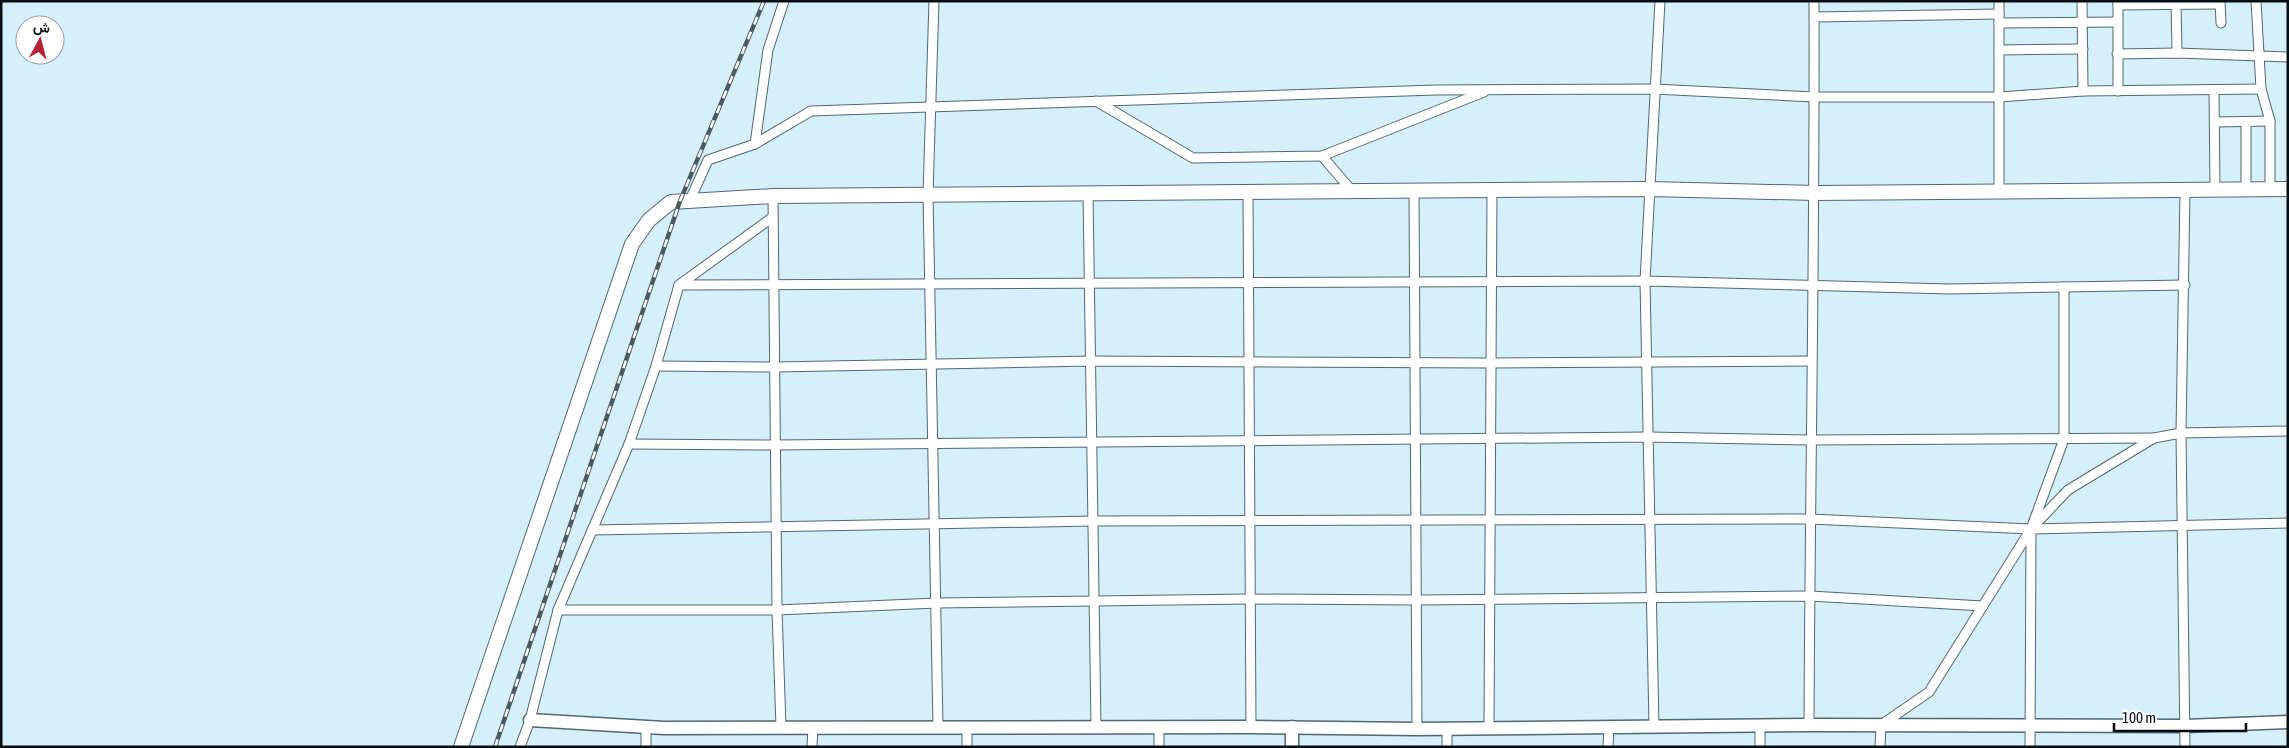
<svg xmlns="http://www.w3.org/2000/svg" width="2289" height="748" font-family="'Asap Condensed',Vazirmatn,sans-serif">
<style>
.lines{fill:none;stroke-linecap:round;stroke-linejoin:round}
.street-casing{stroke:#506871;stroke-width:11}
.secondary-casing{stroke:#506871;stroke-width:15}
.primary-casing{stroke:#506871;stroke-width:16}
.street{stroke:#fff;stroke-width:9}
.secondary{stroke:#fff;stroke-width:12}
.primary{stroke:#fff;stroke-width:14}
.rail-casing{stroke:#4b5a60;stroke-width:4.5}
.rail{stroke:#fff;stroke-width:2.5;stroke-dasharray:8;stroke-linecap:butt}
</style>
<rect width="100%" height="100%" fill="#d5f0fb"/>
<g class="lines">
<g class="street-casing">
<g id="street">
<path d="M934 1 928 194 938 727"/>
<path d="M1999 1V192"/>
<path d="M2082 1 2083 91"/>
<path d="M2176 1 2177 53"/>
<path d="M2220 1 2221 23"/>
<path d="M2256 1 2261 89 2270 121V189"/>
<path d="M2118 5 2220 4"/>
<path d="M1814 17 1999 14"/>
<path d="M1999 23 2117 22"/>
<path d="M1999 50 2083 49"/>
<path d="M2117 54 2177 53 2288 57"/>
<path d="M2118 91V1"/>
<path d="M2214 91 2215 191"/>
<path d="M1096 101 1193 158 1322 156 1484 92"/>
<path d="M2215 122 2270 121"/>
<path d="M755 144 768 50 784 1"/>
<path d="M1322 156 1352 191"/>
<path d="M1414 190 1417 729"/>
<path d="M2246 190V122"/>
<path d="M2185 191 2181 433 2185 747"/>
<path d="M1248 192 1251 727"/>
<path d="M1088 193 1096 727"/>
<path d="M773 196 777 610 781 727"/>
<path d="M690 200 708 160 755 144 811 111 1436 90 1654 89 1814 97H1999L2083 91 2261 89"/>
<path d="M679 285 1645 281 1950 289 2185 285"/>
<path d="M656 366 775 367 1091 361 1491 363 1811 361"/>
<path d="M629 444 775 445 1648 437 1811 440 2154 438"/>
<path d="M592 530 1093 521 1810 519 2031 529 2288 523"/>
<path d="M558 610H777L936 603 1251 599 1417 600 1810 596 1983 606"/>
<path d="M1760 725V747"/>
<path d="M1809 725C1810 483 1815 242 1814 1"/>
<path d="M967 727V747"/>
<path d="M1489 727 1492 190"/>
<path d="M1654 727 1645 281 1660 1"/>
<path d="M1447 728V747"/>
<path d="M520 747 530 720 558 610 629 444 656 366 679 285 773 217"/>
<path d="M646 747V727"/>
<path d="M812 747 813 727"/>
<path d="M1159 747V727"/>
<path d="M1608 747 1609 727"/>
<path d="M1880 747 1881 725 1929 692 2031 529 2068 490 2154 438 2181 433 2288 431"/>
<path d="M2030 747 2031 529 2064 439V287"/>
</g>
</g>
<g class="secondary-casing">
<g id="secondary">
<path d="M530 720 664 728 1251 727 1417 729 1809 725 2185 726 2288 722"/>
<path d="M1292 727V747"/>
</g>
</g>
<g class="primary-casing">
<path id="primary" d="M461 747 632 244 649 220 671 202 773 196 1492 190 1650 189 1815 193 2288 189"/>
</g>
<use href="#street" class="street"/>
<use href="#secondary" class="secondary"/>
<use href="#primary" class="primary"/>
<g class="rail-casing">
<path id="rail" d="M495 747 680 201 764 1"/>
</g>
<use href="#rail" class="rail"/>
</g>
<rect width="2289" height="748" fill="none" stroke="#050e12" stroke-width="5"/>
<g transform="translate(40 40) rotate(7)"><circle r="24" fill="#ffffff" stroke="#9b9fa0"/>
<path d="M0-4L9 19L0 12L-9 19Z" fill="#b52334"/>
<text y="-8" font-size="14" font-weight="bold" text-anchor="middle" fill="#050e12">ش</text>
</g>
<path d="M2114 723v8h132v-8" fill="none" stroke="#050e12" stroke-width="2.5"/>
<text x="2122" y="723" font-size="15" fill="#050e12" stroke="#ffffff" stroke-width="4" paint-order="stroke">100 m</text>
</svg>
